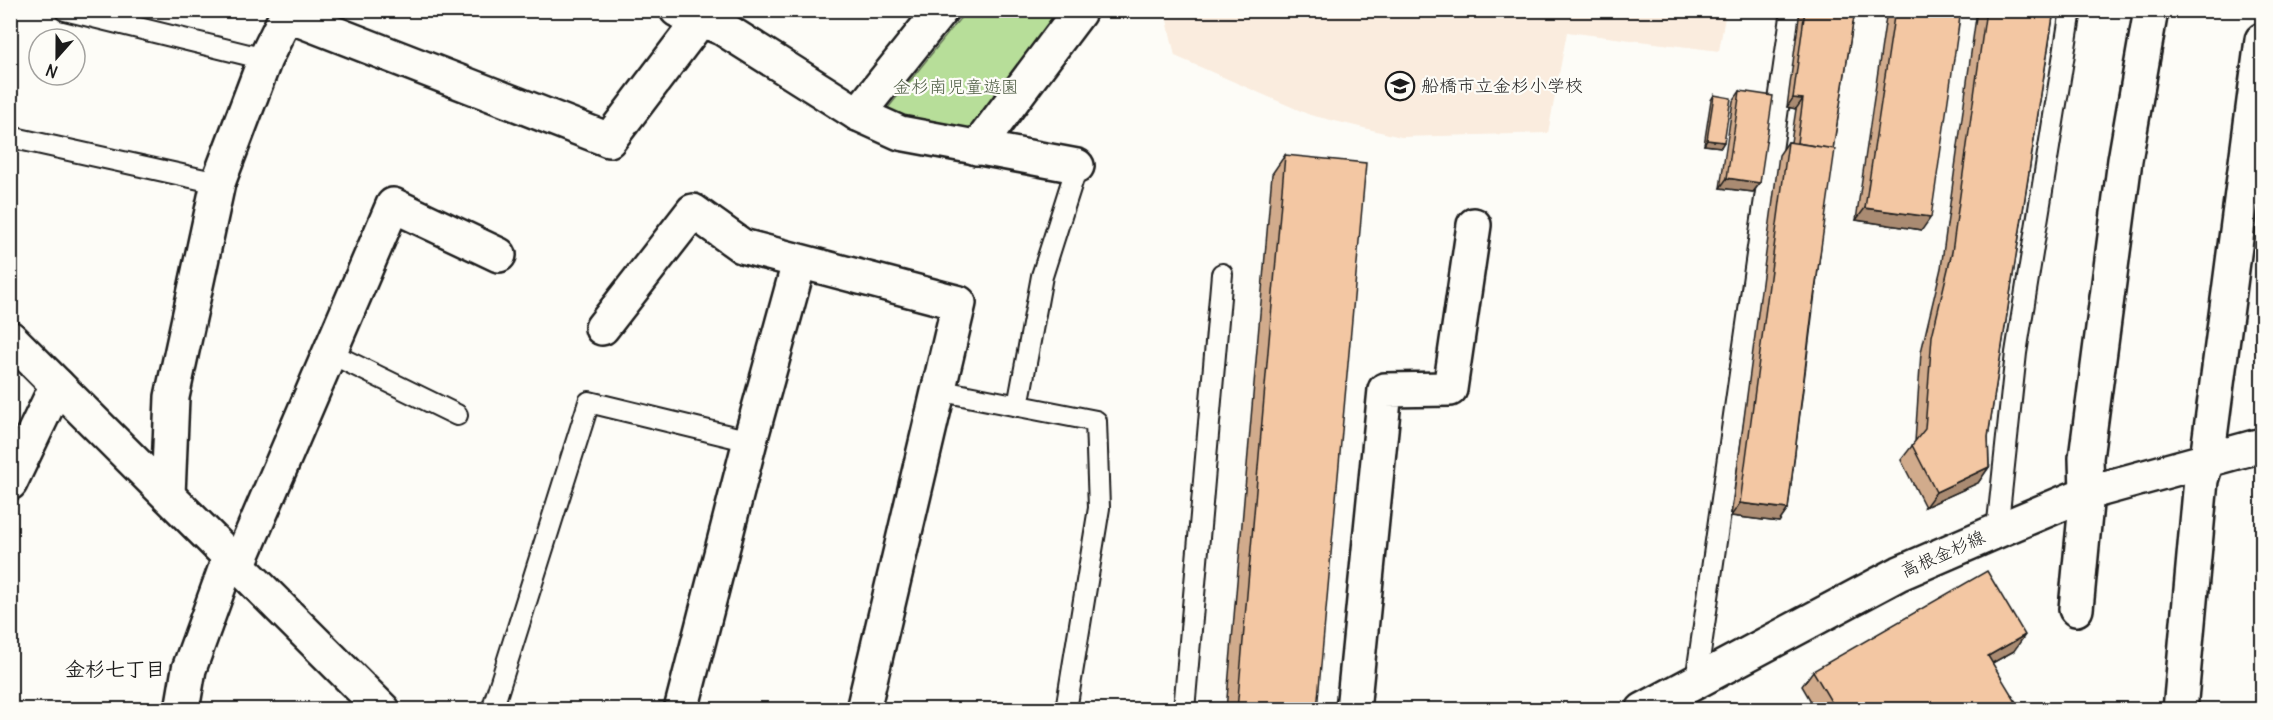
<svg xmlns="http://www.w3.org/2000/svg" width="2273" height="720" font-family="Delius,'Klee One',sans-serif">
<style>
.built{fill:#faecde}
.green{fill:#b7de99;stroke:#6a7d5a;stroke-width:1.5}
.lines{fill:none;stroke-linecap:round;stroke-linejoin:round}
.lane-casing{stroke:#1c1c1c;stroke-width:24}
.street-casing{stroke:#1c1c1c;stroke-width:38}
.secondary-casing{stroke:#1c1c1c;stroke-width:38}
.lane{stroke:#fdfcf7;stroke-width:20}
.street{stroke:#fdfcf7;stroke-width:33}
.secondary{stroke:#fdfcf7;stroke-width:33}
.wall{fill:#d1ab8c;stroke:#1c1c1c;stroke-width:1.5}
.shaded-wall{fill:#aa8b72;stroke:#1c1c1c;stroke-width:1.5}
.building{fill:#f3c7a3;stroke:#1c1c1c;stroke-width:1.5}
.labels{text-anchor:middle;stroke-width:4.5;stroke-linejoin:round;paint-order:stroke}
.poi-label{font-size:18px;fill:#1c1c1c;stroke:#fdfcf7;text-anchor:start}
.park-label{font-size:18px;fill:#526048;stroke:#fdfcf7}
.street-label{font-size:18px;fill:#1c1c1c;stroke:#fdfcf7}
.neighbourhood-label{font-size:20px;font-weight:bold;fill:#1c1c1c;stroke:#fdfcf7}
</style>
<rect width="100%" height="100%" fill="#fdfcf7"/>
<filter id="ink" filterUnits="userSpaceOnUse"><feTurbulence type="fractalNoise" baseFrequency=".0167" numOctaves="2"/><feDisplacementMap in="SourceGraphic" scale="12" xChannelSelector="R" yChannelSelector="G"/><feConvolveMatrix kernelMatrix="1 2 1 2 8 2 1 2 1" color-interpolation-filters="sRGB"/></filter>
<g filter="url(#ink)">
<path class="built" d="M1165 11V10L1726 11 1719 51 1567 32 1548 133 1401 137 1310 115 1175 56Z"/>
<path class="green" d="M966 11H1055L1056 23 974 128 960 131 894 123 888 108Z"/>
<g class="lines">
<g class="lane-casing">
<g id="lane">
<path d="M65 10 265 59"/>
<path d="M10 137 218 183"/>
<path d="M330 353 457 415"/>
<path d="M937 390 1096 421 1099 508 1066 710"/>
<path d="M1018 406 1042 276 1077 166"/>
<path d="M1997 531 2016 353 2071 10"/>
<path d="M1696 681 1792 10"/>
<path d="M492 710 589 402 750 441"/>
<path d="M1184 710 1222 274"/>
</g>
</g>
<g class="street-casing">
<g id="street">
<path d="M677 10 722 28 858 114 900 133 1077 166"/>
<path d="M287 15 609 140 700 20"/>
<path d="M858 114 941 10"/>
<path d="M977 148 1079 12 1076 10"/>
<path d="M602 328 693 211 742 246 959 303 863 710"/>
<path d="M10 338 383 710"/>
<path d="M10 483 57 385"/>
<path d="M168 495 172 397 218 183 265 59 289 10"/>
<path d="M238 566 393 205 499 255"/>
<path d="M2076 609 2087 493 2086 458 2125 160 2151 10"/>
<path d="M182 710 189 669 230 556"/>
<path d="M681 710 750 441 799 263"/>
<path d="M1353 710 1385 390 1450 389 1474 225"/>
<path d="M2180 710 2201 480 2207 460 2262 40"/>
</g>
</g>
<g class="secondary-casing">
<path id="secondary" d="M1643 710 1900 573 1997 531 2087 493 2262 445"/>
</g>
<use href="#lane" class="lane"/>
<use href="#street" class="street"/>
<use href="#secondary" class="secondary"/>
</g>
<g class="wall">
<path d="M1800 10H1855L1833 149 1788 509 1779 522 1731 516 1779 155 1788 142H1791L1796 109 1787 107Z"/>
<path d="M1887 10H1961L1922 230 1856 220Z"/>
<path d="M1977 10H2054L1988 437 1989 467 1978 483 1925 507 1901 460 1915 442 1921 352 1941 268Z"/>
<path d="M1740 91 1760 183 1753 192 1720 188 1733 101Z"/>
<path d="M1714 95 1721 147 1704 145 1711 100Z"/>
<path d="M1285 155 1317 710H1226L1272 174Z"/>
<path d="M2014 651 1992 663 2011 710H1816L1802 686 1813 671Z"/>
</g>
<g class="shaded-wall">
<path d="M1793 98 1803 99 1796 109 1787 107Z"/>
<path d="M1707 140 1724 142 1721 147 1704 145Z"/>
<path d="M1727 178 1760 183 1753 192 1720 188Z"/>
<path d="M1865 208 1931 217 1922 230 1856 220Z"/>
<path d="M1989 467 1978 483 1925 507 1936 492Z"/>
<path d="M1740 503 1788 509 1779 522 1731 516Z"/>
<path d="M2025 635 2014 651 1978 671 1988 656Z"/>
<path d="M2016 702 2011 710H2003Z"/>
</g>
<g class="building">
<path d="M1805 10H1855L1833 149 1797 143 1803 99 1793 98Z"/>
<path d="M1895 10H1961L1931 217 1865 208Z"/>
<path d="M1986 10H2054L1988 437 1989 467 1936 492 1912 445 1925 429 1932 336 1952 252Z"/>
<path d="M1740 91 1773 96 1760 183 1727 178Z"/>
<path d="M1714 95 1731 98 1724 142 1707 140Z"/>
<path d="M1788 142 1835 149 1813 304 1788 509 1740 503Z"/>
<path d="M1285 155 1366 163 1317 710H1237Z"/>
<path d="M1987 571 2025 635 1988 656 2016 702 2003 710H1836L1813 671Z"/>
</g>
</g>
<defs>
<g id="school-ring" transform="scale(1.5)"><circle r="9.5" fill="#fdfcf7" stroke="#1c1c1c" stroke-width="1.5"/><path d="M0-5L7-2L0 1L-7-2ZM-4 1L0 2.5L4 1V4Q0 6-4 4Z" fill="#1c1c1c"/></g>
</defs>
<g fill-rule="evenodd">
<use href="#school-ring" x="1400" y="86"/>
</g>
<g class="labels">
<g class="poi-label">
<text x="1421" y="92">船橋市立金杉小学校</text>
</g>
<g class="park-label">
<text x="956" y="93">金杉南児童遊園</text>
</g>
<g class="street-label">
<text transform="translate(1943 554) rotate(-24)" y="6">高根金杉線</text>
</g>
<g class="neighbourhood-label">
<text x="115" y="676">金杉七丁目</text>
</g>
</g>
<rect width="2273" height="720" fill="none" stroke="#fdfcf7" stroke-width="36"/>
<rect x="18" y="18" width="2237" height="684" fill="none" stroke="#1c1c1c" stroke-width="2" filter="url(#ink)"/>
<g transform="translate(57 57) rotate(201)"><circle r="28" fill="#fdfcf7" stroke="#a3a29f" stroke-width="1.5"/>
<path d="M0-4.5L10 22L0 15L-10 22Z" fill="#1c1c1c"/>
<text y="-9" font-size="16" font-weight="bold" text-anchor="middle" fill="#1c1c1c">N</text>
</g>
</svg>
